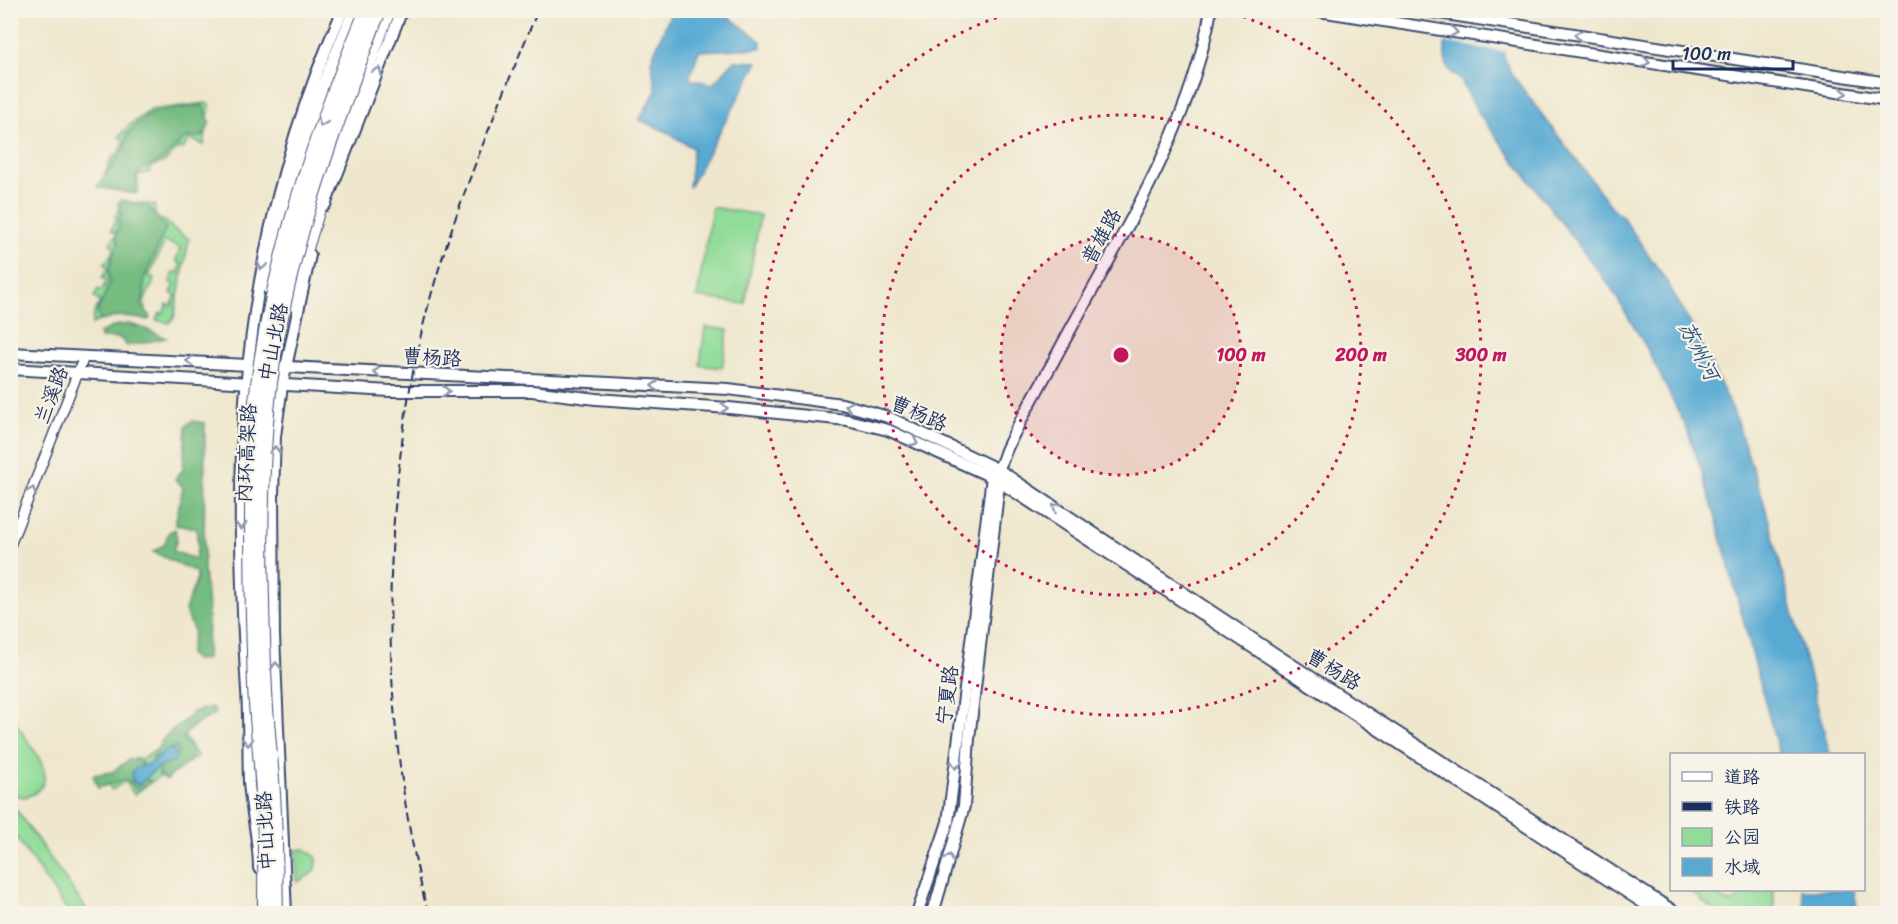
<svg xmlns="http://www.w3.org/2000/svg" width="1898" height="924" font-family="Sriracha,'LXGW WenKai TC',sans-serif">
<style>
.green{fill:#91dc98;stroke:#56867b;stroke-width:1.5}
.forest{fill:#74bc80;stroke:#48766f;stroke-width:1.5}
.water{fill:#58aad3;stroke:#3a6c98;stroke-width:1.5}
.pier{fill:#efe7cd}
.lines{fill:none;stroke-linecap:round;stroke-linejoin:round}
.minor-casing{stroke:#3b4b6f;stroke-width:12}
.major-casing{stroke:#3b4b6f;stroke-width:14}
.highway-casing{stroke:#3b4b6f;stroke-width:16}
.minor{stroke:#fff;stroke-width:9}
.major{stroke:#fff;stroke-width:10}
.highway{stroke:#fff;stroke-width:14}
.rail{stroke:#1b2f5e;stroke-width:2;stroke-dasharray:9 4.5;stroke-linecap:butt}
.highway-bridge-casing{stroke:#3b4b6f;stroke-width:16;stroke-linecap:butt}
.highway-bridge{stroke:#fff;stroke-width:14}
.oneway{stroke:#8d97ae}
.ring{fill:none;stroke:#c2185b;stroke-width:3;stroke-dasharray:3 6}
.labels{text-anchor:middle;stroke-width:4.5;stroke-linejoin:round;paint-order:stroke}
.street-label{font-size:20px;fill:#1b2f5e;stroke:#f7f3e8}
.water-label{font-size:21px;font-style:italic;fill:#2d5481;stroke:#f7f3e8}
.centre{fill:#c2185b;stroke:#f7f3e8;stroke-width:3}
.ring-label{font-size:18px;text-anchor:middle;font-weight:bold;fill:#c2185b;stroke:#f7f3e8;stroke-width:4.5;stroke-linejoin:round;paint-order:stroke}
</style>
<rect width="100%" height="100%" fill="#f7f3e8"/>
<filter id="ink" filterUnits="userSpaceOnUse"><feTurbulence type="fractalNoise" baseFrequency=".0167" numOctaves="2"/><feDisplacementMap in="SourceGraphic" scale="12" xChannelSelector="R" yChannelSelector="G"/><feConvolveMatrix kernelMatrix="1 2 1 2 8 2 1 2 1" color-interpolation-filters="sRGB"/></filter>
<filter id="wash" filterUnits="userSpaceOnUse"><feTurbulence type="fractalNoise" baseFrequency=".008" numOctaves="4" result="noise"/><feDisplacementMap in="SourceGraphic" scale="24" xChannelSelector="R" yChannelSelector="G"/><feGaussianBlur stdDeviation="1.35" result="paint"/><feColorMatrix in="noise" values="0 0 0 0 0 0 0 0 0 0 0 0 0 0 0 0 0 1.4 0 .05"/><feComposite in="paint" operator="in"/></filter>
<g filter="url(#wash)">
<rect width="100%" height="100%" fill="#efe7cd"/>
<g class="green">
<path d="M205 103 210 104 204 145 190 139 183 149 179 148 164 162 149 168 150 172 138 175V192L100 184 114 154 118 155 124 140 119 137 129 125 151 110Z"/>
<path d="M124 201 155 205 154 218 166 221 172 228 189 239 174 318 169 323 156 320 160 313 163 314 167 304 171 306 176 296 171 293 175 284 170 282 173 272 178 273 181 264 176 261 180 248 165 241 149 276 155 278 144 302 146 308 144 316C127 310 107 316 92 324 92 316 95 310 100 302L94 297 98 289 101 291 107 281 102 278 108 267 104 265 115 248 110 244 117 233 111 230 117 219 115 217Z"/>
<path d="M712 207 760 215 745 304 697 297Z"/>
<path d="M705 327 728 330 722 368 700 365Z"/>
<path d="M11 718C18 724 22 733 28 741 38 756 57 780 33 794 26 798 18 797 11 793Z"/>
<path d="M182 733 198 756 175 772H166L134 794 125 781 112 790 108 784 109 781Z"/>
<path d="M10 801 20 815 89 913H69L11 830Z"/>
<path d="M305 849 317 858C318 872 309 876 297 882L296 850Z"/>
<path d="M1683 890H1707L1729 903 1735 901 1744 890H1773L1775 913C1760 914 1732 917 1718 912 1704 907 1699 891 1683 890Z"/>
</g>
<g class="forest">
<path d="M203 105 210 122 204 136 186 138 160 161 142 169 136 176 138 190 135 194 97 187 124 148 128 133 138 122 154 112Z"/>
<path d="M122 200 149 207 166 228 144 279V297L141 306 150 315 149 320 119 316 101 321 97 312 110 282 108 274 113 254 118 243 116 237 121 213 118 203Z"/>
<path d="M129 324 143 328 166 338 127 346 120 338H100L99 333 118 325Z"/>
<path d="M192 421 205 423 204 572 208 606 207 659 196 660 189 654 194 632 185 610 197 578 196 572 153 552 164 545 169 532 175 529 177 539 173 551 195 559 198 546 196 528 175 525 183 487 175 479 183 469 186 426Z"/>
<path d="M211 707 215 710 214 714C203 721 189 726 183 738L193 754C189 767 174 770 167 780L159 775 158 768 169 762 178 754 176 747C166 748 162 757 152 759 156 753 159 743 164 738 172 727 185 724 193 712Z"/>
<path d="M139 758 142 764 138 773 140 778 151 781 139 791 128 781H119L98 788 93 775 112 772 129 760Z"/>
</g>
<g class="water">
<path d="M672 10 721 11 761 41V48L699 51 689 79 713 84 734 61 758 62 689 188 693 148 665 131 639 120 656 91 651 60Z"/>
<path d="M1453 11 1503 47 1504 57 1513 76 1614 210 1622 216 1667 282 1693 328 1733 410 1765 506 1830 754H1779L1717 522 1699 463 1686 427 1645 345 1611 288 1479 114 1460 79C1434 66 1448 32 1453 11Z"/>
<path d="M173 749 175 753V761L158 768 139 785 132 781V771C143 764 158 763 164 751Z"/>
<path d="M1802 890H1854L1858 913H1806Z"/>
</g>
<path class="pier" d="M1450 10H1511L1506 38 1507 52 1443 42Z"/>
</g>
<g filter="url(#ink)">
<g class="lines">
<g class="minor-casing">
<path id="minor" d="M10 545 84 357"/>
</g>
<g class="major-casing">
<g id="major">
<path d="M1313 10 1888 100"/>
<path d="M1420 10 1888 83"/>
<path d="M325 205 402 10"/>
<path d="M10 353 728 389 842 404 888 417 999 470 1274 653 1678 914"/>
<path d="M10 369 390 391H532L596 399 729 408 847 420 888 430 992 477 1660 914"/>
<path d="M994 475C1002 467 1003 456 1008 446 1021 418 1038 390 1053 362 1113 248 1188 138 1211 10"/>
<path d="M259 868C259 839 251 811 249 782 248 752 249 722 247 691 243 625 240 558 241 491 243 325 274 162 343 10"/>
<path d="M286 914 274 635 273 494 275 436 282 386 310 255"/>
<path d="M917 914 948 822 992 477"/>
<path d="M930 914 936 903 964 806 969 739 1000 476"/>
</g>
</g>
<g class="highway-casing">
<g id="highway">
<path d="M270 288 278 231 307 127 356 10"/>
<path d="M289 304 335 153 388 10"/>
</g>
</g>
<use href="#minor" class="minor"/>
<use href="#major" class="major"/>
<use href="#highway" class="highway"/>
<path class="rail" d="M428 914C389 758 381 609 401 450 406 408 413 367 423 326 450 217 495 114 538 10"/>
<g class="highway-bridge-casing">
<g id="highway-bridge">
<path d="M265 914C265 881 266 849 264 816 263 773 257 730 255 687 253 635 252 582 252 530 252 487 252 443 256 401 271 264 314 137 367 10"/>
<path d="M276 914C275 881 276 849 274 816 273 775 267 733 265 692 261 595 258 497 268 401 282 264 330 137 379 10"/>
</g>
</g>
<use href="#highway-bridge" class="highway-bridge"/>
</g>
<defs><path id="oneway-chevron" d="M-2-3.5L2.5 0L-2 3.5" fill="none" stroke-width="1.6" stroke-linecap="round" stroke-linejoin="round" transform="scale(1.5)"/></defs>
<g class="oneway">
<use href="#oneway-chevron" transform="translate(1454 32) rotate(9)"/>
<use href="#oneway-chevron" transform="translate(1578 35) rotate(-171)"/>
<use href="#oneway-chevron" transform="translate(1646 62) rotate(9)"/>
<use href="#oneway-chevron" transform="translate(378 71) rotate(-68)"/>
<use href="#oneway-chevron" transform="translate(1843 93) rotate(9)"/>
<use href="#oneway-chevron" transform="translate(322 123) rotate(110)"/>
<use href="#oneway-chevron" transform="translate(262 266) rotate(101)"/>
<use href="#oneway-chevron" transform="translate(190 361) rotate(-178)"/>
<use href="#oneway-chevron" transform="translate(377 372) rotate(-177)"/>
<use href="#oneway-chevron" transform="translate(655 386) rotate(-177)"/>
<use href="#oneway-chevron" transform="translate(446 391)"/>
<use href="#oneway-chevron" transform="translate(849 406) rotate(-165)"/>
<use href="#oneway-chevron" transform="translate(724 408) rotate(4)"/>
<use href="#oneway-chevron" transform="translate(914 442) rotate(25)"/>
<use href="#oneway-chevron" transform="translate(275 450) rotate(-88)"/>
<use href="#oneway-chevron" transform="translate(32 491) rotate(-68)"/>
<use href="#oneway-chevron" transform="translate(1056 507) rotate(-147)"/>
<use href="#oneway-chevron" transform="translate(241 526) rotate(90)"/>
<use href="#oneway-chevron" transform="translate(276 666) rotate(-93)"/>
<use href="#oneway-chevron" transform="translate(248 742) rotate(89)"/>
<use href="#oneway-chevron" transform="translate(956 765) rotate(98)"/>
<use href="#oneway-chevron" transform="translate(949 858) rotate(-74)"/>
</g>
</g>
<circle cx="1121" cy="355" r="120" fill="#c2185b" fill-opacity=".12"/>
<g class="ring">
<circle cx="1121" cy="355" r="120"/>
<circle cx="1121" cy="355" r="240"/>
<path d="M1226 11A360 360 0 1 1 1016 11"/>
</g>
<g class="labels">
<g class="street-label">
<text transform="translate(1101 236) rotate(-61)" y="7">普雄路</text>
<text transform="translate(273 342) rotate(-79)" y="7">中山北路</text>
<text transform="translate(432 357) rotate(3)" y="7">曹杨路</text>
<text transform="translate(51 395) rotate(-69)" y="7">兰溪路</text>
<text transform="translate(919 413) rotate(24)" y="7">曹杨路</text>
<text transform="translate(246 453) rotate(-87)" y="7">内环高架路</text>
<text transform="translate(1334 669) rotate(32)" y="7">曹杨路</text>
<text transform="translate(947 695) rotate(-83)" y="7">宁夏路</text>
<text transform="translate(265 831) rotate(-93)" y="7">中山北路</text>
</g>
<g class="water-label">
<text transform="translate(1699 351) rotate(63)" y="7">苏州河</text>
</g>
</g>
<circle cx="1121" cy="355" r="9" class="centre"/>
<g class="ring-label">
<text x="1241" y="361">100 m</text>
<text x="1361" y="361">200 m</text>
<text x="1481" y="361">300 m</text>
</g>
<rect width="1898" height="924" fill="none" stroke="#f7f3e8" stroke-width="36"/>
<rect x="1670" y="753" width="195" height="138" fill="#f7f3e8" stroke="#9fa5b1" stroke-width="1.5"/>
<rect x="1682" y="772" width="30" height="9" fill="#ffffff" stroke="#9fa5b1" stroke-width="1.5"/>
<text x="1724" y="783" font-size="18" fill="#1b2f5e">道路</text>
<rect x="1682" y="802" width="30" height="9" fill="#1b2f5e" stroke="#9fa5b1" stroke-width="1.5"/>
<text x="1724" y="813" font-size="18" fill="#1b2f5e">铁路</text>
<rect x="1682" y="828" width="30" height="18" fill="#91dc98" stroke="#9fa5b1" stroke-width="1.5"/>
<text x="1724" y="843" font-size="18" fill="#1b2f5e">公园</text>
<rect x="1682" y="858" width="30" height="18" fill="#58aad3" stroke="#9fa5b1" stroke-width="1.5"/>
<text x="1724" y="873" font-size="18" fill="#1b2f5e">水域</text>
<path d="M1673 60v9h120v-9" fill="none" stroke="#1b2f5e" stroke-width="3"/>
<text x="1682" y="60" font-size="18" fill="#1b2f5e" stroke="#f7f3e8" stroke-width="4.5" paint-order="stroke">100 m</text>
</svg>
